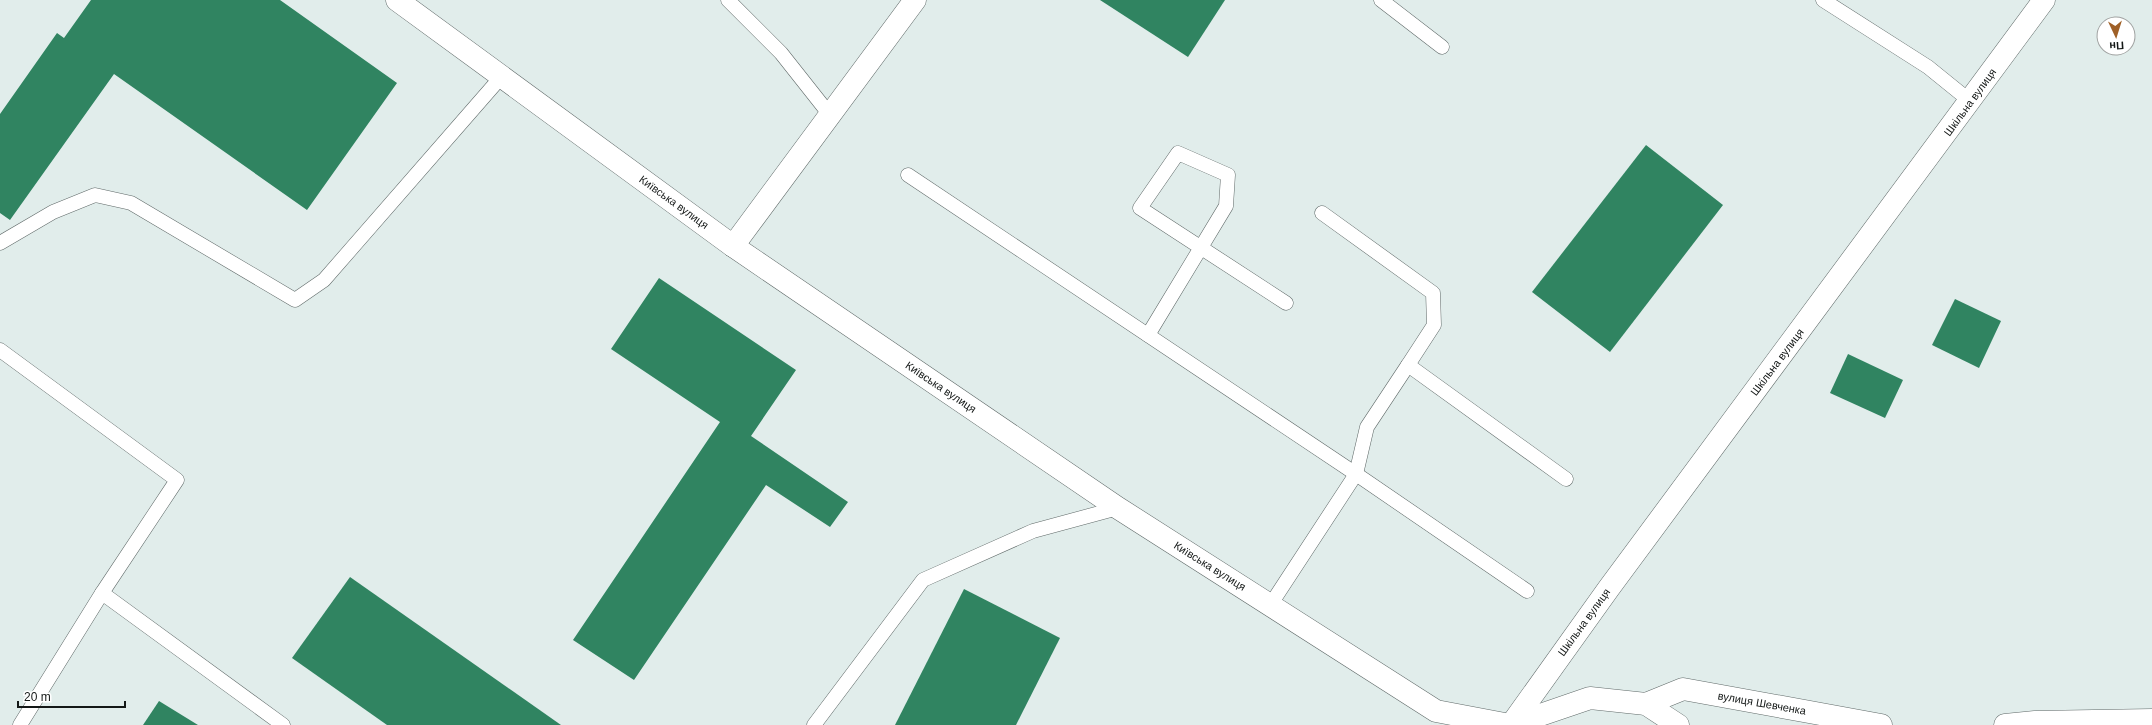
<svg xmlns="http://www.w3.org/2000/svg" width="2152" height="725" font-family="Arial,sans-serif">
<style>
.building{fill:#308461}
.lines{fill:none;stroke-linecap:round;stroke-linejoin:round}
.lane-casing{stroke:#606a69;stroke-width:15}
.street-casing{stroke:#606a69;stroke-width:23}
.lane{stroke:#fff;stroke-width:14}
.street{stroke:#fff;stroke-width:22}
.labels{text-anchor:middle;stroke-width:3.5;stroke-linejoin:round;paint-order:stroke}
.street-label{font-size:11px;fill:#141817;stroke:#fff}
</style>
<rect width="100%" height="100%" fill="#e1edeb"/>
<g class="building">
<path d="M91 0H280L397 83 307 210 114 74 10 220 0 213V114L57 33 64 38Z"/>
<path d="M1100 0H1225L1188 57Z"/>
<path d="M1646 145 1723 205 1610 352 1532 292Z"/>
<path d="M659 278 796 370 751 436 848 502 830 527 766 485 634 680 573 640 720 422 611 349Z"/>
<path d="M1955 299 2001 321 1979 368 1932 345Z"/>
<path d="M1848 354 1903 380 1885 418 1830 393Z"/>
<path d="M350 577 561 725H387L292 658Z"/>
<path d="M964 589 1060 638 1016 725H895Z"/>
<path d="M159 701 198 725H143Z"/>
</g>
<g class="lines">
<g class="lane-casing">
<g id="lane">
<path d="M728 0 781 53 830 115"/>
<path d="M1381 0 1442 47"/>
<path d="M1823 0 1928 67 1970 101"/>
<path d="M908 175 1356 474 1527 591"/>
<path d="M1322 213 1433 293 1434 325 1408 365"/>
<path d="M0 243 53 212 95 195 131 203 295 300 324 280 502 76"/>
<path d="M1148 335 1226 206 1228 175 1178 153 1140 208 1286 303"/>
<path d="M0 350 177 480 102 593 283 725"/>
<path d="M1271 604 1356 474 1367 427 1408 365 1566 479"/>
<path d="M20 725 102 593"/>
<path d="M814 725 923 580 1033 531 1118 508"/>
</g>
</g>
<g class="street-casing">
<g id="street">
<path d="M397 0 733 246 1118 508 1436 711 1510 725"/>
<path d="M733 246 915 0"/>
<path d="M1646 704 1683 689 1881 725"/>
<path d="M1511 725 1609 588 2044 0"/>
<path d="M1511 725 1590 698 1646 704 1678 725"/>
<path d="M2005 725 2035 722 2152 720"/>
</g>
</g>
<use href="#lane" class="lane"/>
<use href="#street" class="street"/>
</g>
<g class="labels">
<g class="street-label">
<text transform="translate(1970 102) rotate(-54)" y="4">Шкільна вулиця</text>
<text transform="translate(674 202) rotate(36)" y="4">Київська вулиця</text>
<text transform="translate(1777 362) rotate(-53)" y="4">Шкільна вулиця</text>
<text transform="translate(941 387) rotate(34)" y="4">Київська вулиця</text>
<text transform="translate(1210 566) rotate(32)" y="4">Київська вулиця</text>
<text transform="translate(1584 622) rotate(-54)" y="4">Шкільна вулиця</text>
<text transform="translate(1762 703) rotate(10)" y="4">вулиця Шевченка</text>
</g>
</g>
<g transform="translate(2116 36) rotate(176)"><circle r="19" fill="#ffffff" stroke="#a1a3a2"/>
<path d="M0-3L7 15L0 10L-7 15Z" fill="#9f6027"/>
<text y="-6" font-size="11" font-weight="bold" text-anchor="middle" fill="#141817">Пн</text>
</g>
<path d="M18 701v6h107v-6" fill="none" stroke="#141817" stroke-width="2"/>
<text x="24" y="701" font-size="12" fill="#141817" stroke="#ffffff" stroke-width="3" paint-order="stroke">20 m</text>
</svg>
